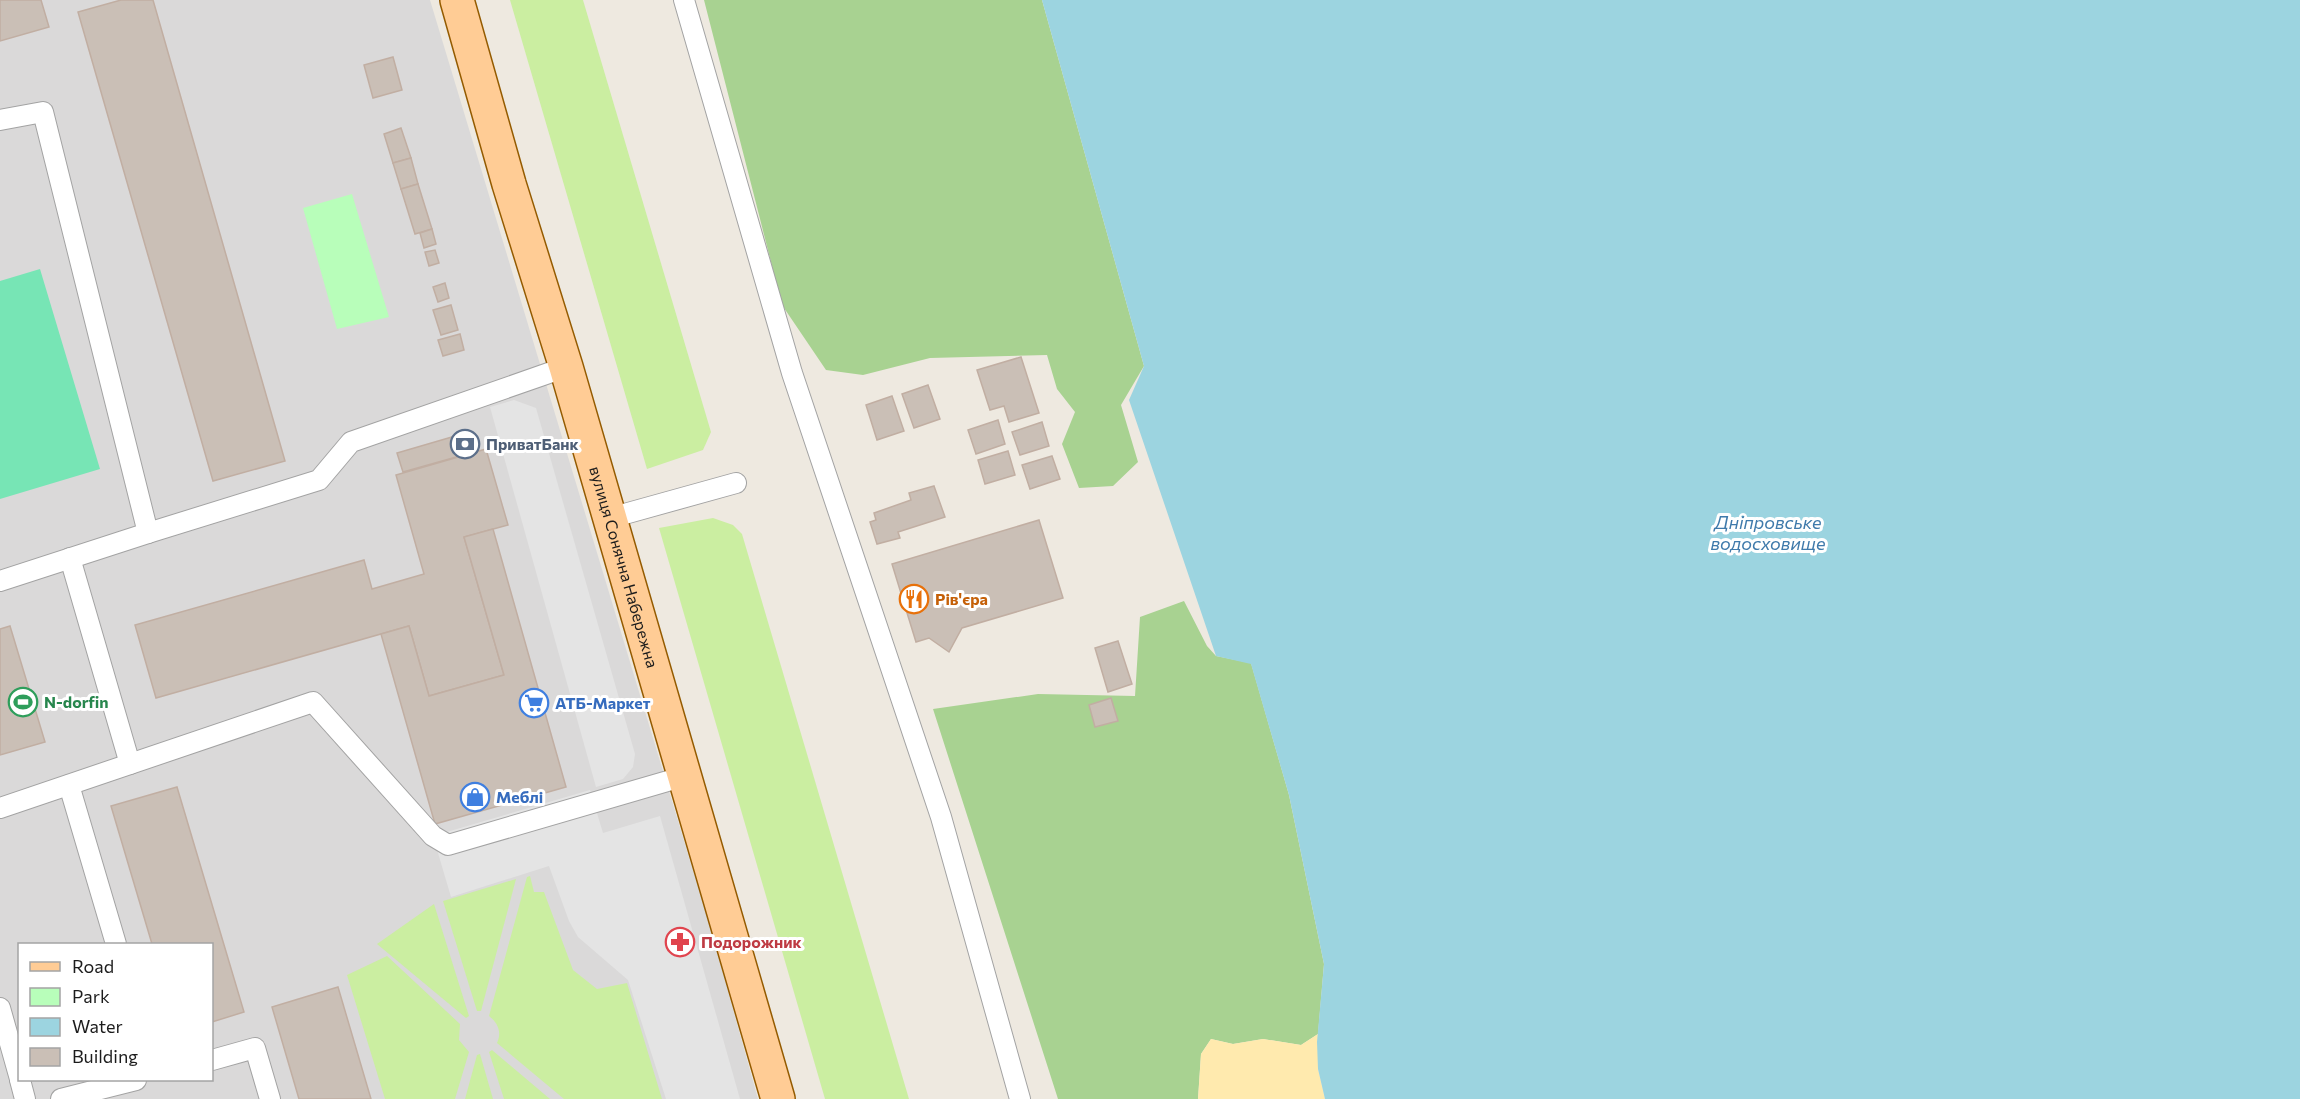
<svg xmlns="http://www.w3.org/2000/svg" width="2300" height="1099" font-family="Commissioner,sans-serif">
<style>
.residential{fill:#dad9d9;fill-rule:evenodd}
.grass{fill:#cbeea1}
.forest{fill:#a8d291}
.sand{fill:#ffeaae}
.park{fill:#b8feba}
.pitch{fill:#77e5b5}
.parking{fill:#e4e4e4}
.water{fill:#9cd4e0}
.building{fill:#cabfb6;stroke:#c1aea2;stroke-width:1.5}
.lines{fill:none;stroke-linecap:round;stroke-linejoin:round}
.lane-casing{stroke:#a3a3a3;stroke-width:22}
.primary-casing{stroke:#945b00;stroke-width:36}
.lane{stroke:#fff;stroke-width:20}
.primary{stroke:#ffcc95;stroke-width:33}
.labels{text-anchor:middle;stroke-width:6;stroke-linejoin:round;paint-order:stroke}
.service-label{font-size:16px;font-weight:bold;fill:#4e5e75;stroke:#fff;text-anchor:start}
.street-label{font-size:16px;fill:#1c1c1c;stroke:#fff}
.food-label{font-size:16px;font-weight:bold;fill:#c56008;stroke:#fff;text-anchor:start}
.leisure-label{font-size:16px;font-weight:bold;fill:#27864d;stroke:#fff;text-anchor:start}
.shop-label{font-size:16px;font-weight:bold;fill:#366cbe;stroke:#fff;text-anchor:start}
.health-label{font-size:16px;font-weight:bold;fill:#be3a42;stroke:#fff;text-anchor:start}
.water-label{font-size:18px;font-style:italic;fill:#3f7aab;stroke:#fff}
</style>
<rect width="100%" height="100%" fill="#eee9e0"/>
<path class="residential" d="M0 0H430L711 930 758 1099H0ZM20 944H212V1080H20Z"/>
<g class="grass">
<path d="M510 0H583L711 432 703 450 647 469Z"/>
<path d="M713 518 733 525 742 534 909 1099H825L659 528Z"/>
<path d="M530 876 534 892H544L573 970 597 989 627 983 662 1099H564L497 1043C502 1032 498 1023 489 1016L527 877Z"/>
<path d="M516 879 481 1011H477L443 901Z"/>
<path d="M434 904 469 1016 466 1018 377 944Z"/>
<path d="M387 956 460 1024 459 1040 469 1052 455 1099H385L347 975Z"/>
<path d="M492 1050 550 1099H504L489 1052Z"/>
<path d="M480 1054 493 1099H465L477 1055Z"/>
</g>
<g class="forest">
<path d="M704 0H1042L1144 366 1121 405 1138 462 1113 486 1079 488 1062 444 1075 412 1057 389 1047 355 930 358 863 375 826 370 782 305Z"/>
<path d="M1184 601 1207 646 1216 656 1251 663 1289 795 1324 964 1318 1034 1301 1045 1263 1039 1233 1044 1211 1039 1201 1054 1198 1099H1058L933 709 1038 694 1135 696 1140 617Z"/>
</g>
<path class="sand" d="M1318 1034V1069L1325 1099H1198L1201 1054 1211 1039 1233 1044 1263 1039 1301 1045Z"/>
<path class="park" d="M352 194 389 317 337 329 303 208Z"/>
<path class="pitch" d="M40 269 100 469 0 499V281Z"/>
<g class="parking">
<path d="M514 400 536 408 635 754 633 767 623 779 596 787 490 407Z"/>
<path d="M590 790 603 833 660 816 740 1099H666L628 980 578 937 569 921 549 866 451 897 433 836Z"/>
</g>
<path class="water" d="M1042 0H2300V1099H1325L1318 1069 1317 1042 1324 964 1289 795 1251 664 1216 656 1129 400 1144 366Z"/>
<g class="building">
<path d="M0 0H41L49 27 0 41Z"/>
<path d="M121 0H153L285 461 213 481 78 12Z"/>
<path d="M393 57 402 90 373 98 364 65Z"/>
<path d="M401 128 411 158 393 163 384 134Z"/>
<path d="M411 158 418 184 401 189 393 163Z"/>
<path d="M418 184 432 229 415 234 401 189Z"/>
<path d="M432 229 436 244 424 248 420 233Z"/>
<path d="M435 250 439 263 429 266 425 252Z"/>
<path d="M445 283 449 298 438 302 433 287Z"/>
<path d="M451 305 458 330 441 335 433 310Z"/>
<path d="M460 334 464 350 443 356 438 340Z"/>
<path d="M1021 357 1039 413 1009 422 1004 406 990 410 977 370Z"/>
<path d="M928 385 940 419 914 428 902 394Z"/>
<path d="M892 396 904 431 877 440 866 405Z"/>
<path d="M998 420 1005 444 976 454 968 430Z"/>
<path d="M1042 422 1049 446 1020 455 1012 432Z"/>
<path d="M469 432 474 452 403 472 397 453Z"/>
<path d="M486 449 508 525 464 537 504 675 429 696 409 626 156 698 135 625 364 560 372 589 424 574 396 475Z"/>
<path d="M1008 451 1015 475 985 484 978 460Z"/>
<path d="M1052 456 1060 479 1030 489 1022 465Z"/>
<path d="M934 486 945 517 898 532 900 538 877 544 870 522 876 520 874 513 911 500 909 493Z"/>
<path d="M1039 520 1063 598 962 628 949 652 929 638 916 642 892 564Z"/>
<path d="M493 529 566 787 435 824 381 634 409 626 429 696 504 675 464 537Z"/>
<path d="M10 626 45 742 0 755V629Z"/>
<path d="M1118 641 1132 684 1108 692 1095 648Z"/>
<path d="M1111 698 1118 721 1095 727 1089 705Z"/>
<path d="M177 787 244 1012 212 1022V944H152L111 806Z"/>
<path d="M338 987 371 1099H299L272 1007Z"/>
</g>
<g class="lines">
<g class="lane-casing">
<g id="lane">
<path d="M684 0 792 373 941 817 1020 1099"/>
<path d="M0 120 43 112 148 533 319 480 351 442 566 367"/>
<path d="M610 518 736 483"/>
<path d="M70 558 130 764"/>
<path d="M0 581 148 533"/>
<path d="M69 785 116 944"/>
<path d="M0 808 313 702 433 836 448 845 685 776"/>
<path d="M0 1008 20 1079"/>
<path d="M212 1060 255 1048 270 1099"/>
<path d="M20 1080 25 1099"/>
<path d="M61 1099 136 1080"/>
</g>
</g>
<g class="primary-casing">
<g id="primary">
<path id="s1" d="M457 0 509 184 566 367 778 1099"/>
</g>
</g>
<use href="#lane" class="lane"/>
<use href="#primary" class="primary"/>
</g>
<defs>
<g id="bank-ring" transform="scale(1.5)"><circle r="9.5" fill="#fff" stroke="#5c6f8a" stroke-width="1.5"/><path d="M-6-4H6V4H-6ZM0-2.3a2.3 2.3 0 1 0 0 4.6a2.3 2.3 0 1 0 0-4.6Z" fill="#5c6f8a"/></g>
<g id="restaurant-ring" transform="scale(1.5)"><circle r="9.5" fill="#fff" stroke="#e8710a" stroke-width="1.5"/><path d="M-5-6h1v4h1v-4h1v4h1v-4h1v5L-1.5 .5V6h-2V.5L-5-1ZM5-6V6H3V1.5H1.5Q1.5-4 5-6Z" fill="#e8710a"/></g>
<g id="stadium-ring" transform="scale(1.5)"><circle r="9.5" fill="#fff" stroke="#2e9e5b" stroke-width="1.5"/><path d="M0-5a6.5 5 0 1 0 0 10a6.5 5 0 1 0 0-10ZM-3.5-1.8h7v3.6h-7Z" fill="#2e9e5b"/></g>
<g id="supermarket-ring" transform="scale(1.5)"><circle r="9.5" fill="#fff" stroke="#3f7fe0" stroke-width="1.5"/><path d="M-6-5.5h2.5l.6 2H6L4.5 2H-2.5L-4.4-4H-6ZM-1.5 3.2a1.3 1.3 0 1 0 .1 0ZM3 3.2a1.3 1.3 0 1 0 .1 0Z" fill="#3f7fe0"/></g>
<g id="shop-ring" transform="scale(1.5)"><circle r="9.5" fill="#fff" stroke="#3f7fe0" stroke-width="1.5"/><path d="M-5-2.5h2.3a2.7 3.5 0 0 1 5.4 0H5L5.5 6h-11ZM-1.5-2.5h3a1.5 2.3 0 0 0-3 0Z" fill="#3f7fe0"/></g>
<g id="pharmacy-ring" transform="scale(1.5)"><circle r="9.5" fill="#fff" stroke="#e0444e" stroke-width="1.5"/><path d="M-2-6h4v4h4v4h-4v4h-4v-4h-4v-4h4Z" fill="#e0444e"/></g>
</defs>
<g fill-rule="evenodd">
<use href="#bank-ring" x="465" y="444"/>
<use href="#restaurant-ring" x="914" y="599"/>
<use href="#stadium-ring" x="23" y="702"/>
<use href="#supermarket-ring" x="534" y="703"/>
<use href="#shop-ring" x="475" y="797"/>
<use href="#pharmacy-ring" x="680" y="942"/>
</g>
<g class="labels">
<g class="service-label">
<text x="486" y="450">ПриватБанк</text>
</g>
<g class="street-label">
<text dy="6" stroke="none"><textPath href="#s1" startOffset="591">вулиця Сонячна Набережна</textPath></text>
</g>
<g class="food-label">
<text x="935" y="605">Рів'єра</text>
</g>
<g class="leisure-label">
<text x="44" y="708">N-dorfin</text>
</g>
<g class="shop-label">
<text x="555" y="709">АТБ-Маркет</text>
<text x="496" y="803">Меблі</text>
</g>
<g class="health-label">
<text x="701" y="948">Подорожник</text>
</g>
<g class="water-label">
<text x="1768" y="529">Дніпровське<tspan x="1768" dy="21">водосховище</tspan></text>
</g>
</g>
<rect x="18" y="943" width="195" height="138" fill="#ffffff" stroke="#a4a4a4" stroke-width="1.5"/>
<rect x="30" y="962" width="30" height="9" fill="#ffcc95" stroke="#a4a4a4" stroke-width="1.5"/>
<text x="72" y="973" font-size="18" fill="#1c1c1c">Road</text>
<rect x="30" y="988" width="30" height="18" fill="#b8feba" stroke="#a4a4a4" stroke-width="1.5"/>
<text x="72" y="1003" font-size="18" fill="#1c1c1c">Park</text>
<rect x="30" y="1018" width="30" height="18" fill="#9cd4e0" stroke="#a4a4a4" stroke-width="1.5"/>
<text x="72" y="1033" font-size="18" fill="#1c1c1c">Water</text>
<rect x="30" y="1048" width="30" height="18" fill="#cabfb6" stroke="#a4a4a4" stroke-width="1.5"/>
<text x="72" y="1063" font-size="18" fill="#1c1c1c">Building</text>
</svg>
